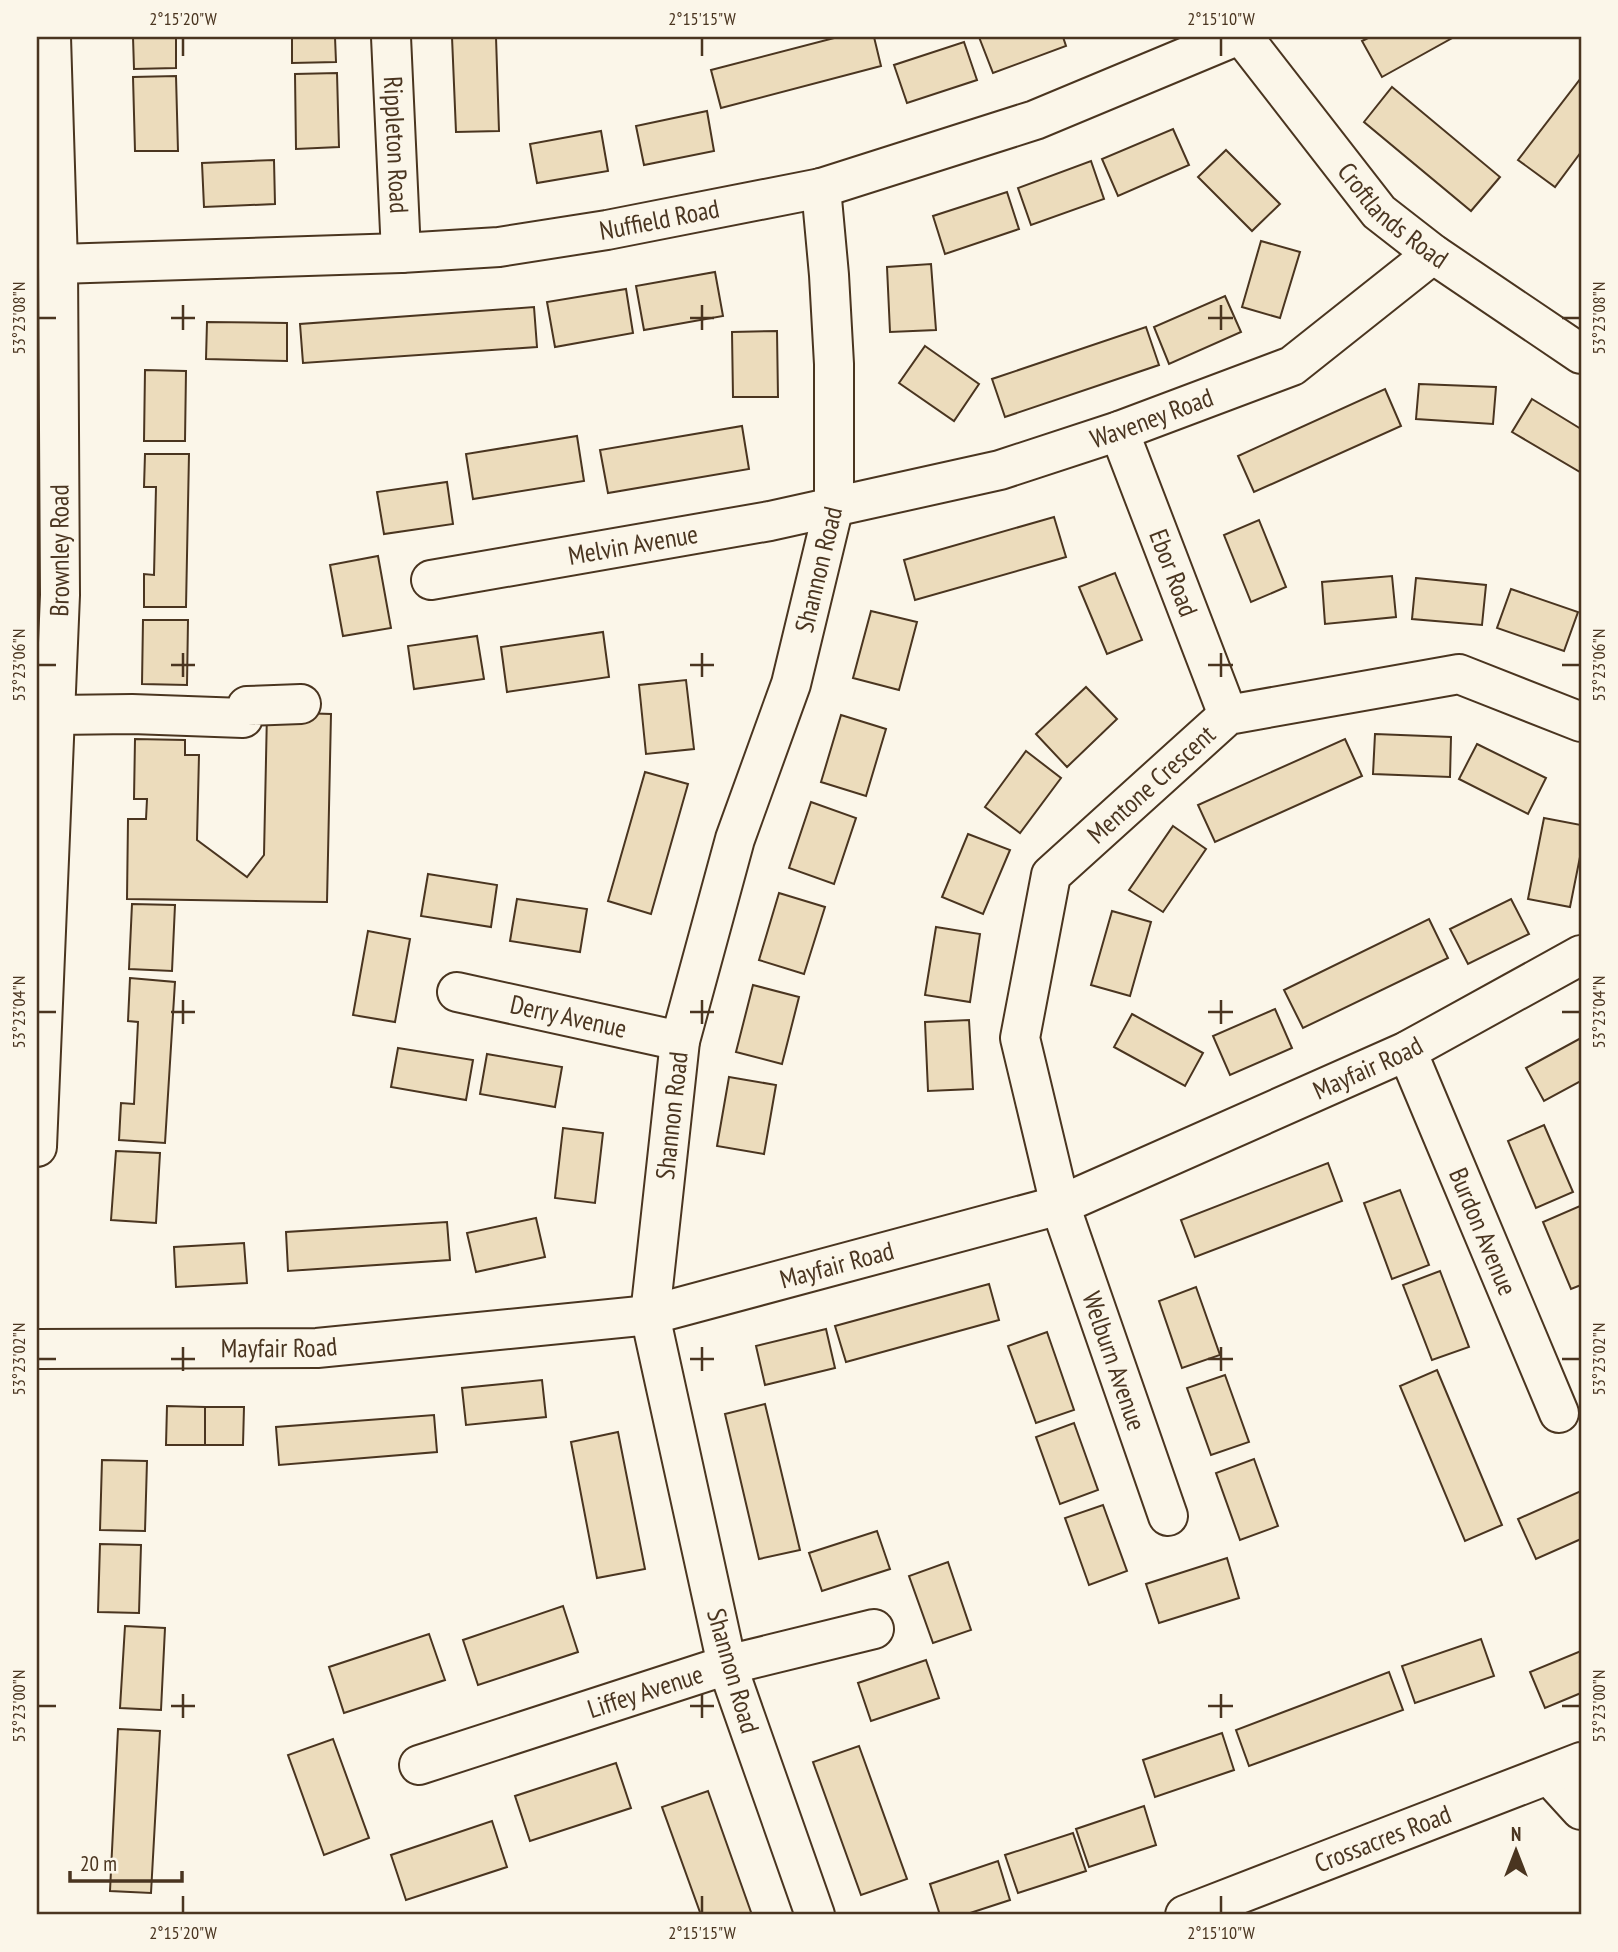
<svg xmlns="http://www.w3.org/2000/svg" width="1618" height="1952" font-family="'PT Sans Narrow',sans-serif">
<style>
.building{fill:#ecdcbc;stroke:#4a3520;stroke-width:2}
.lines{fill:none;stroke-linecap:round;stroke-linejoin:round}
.minor-casing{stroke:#4a3520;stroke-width:42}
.minor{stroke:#fbf6e9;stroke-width:38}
.ticks{fill:none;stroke:#4a3520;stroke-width:2.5}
.labels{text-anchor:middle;stroke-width:5;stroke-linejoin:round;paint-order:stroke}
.street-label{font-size:26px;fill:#4a3520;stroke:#fbf6e9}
.neatline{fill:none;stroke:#4a3520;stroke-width:2.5}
.ticks-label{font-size:18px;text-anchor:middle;fill:#4a3520}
</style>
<rect width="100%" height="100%" fill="#fbf6e9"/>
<g class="building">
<path d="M133 37H176V68L134 69Z"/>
<path d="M292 37H335L336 62 292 63Z"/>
<path d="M452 37H496L499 131 456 132Z"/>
<path d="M838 37H874L881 66 721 108 711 70Z"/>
<path d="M979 37H1063L1066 46 993 73Z"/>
<path d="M1370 37H1454L1382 77 1362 41Z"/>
<path d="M964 42 977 80 907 103 894 65Z"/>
<path d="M337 73 339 147 296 149 295 74Z"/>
<path d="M176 76 178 151H135L133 77Z"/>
<path d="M1581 78V152L1555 187 1518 160Z"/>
<path d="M1392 87 1500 177 1471 211 1364 122Z"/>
<path d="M707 111 714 151 644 165 636 126Z"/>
<path d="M1173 129 1189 165 1118 196 1102 159Z"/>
<path d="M601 131 608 171 537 183 530 144Z"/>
<path d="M1226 150 1280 204 1252 231 1198 177Z"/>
<path d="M274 160 275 204 204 207 202 163Z"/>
<path d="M1091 161 1104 199 1031 225 1018 188Z"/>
<path d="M1007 192 1019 229 945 254 933 216Z"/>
<path d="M1261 241 1300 252 1280 318 1242 307Z"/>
<path d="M931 264 936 330 890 332 887 267Z"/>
<path d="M715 272 723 316 644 330 636 286Z"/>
<path d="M626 289 633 333 555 347 547 302Z"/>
<path d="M1225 296 1241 332 1169 364 1154 327Z"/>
<path d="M534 307 537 347 303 363 300 324Z"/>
<path d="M207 322 287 323V361L206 359Z"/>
<path d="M1146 327 1159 365 1005 417 992 379Z"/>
<path d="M777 331 778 397H733L732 332Z"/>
<path d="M925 346 979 384 954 421 899 383Z"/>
<path d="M145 370 186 371 185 441H144Z"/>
<path d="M1419 384 1496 387 1493 424 1416 419Z"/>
<path d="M1385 389 1401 426 1254 492 1238 456Z"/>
<path d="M1532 399 1581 429 1580 472 1512 432Z"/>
<path d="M742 426 749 469 608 493 600 450Z"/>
<path d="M577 436 584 481 473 499 466 454Z"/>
<path d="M145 454H189L186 607H144V574L154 575 156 487H144Z"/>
<path d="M447 482 453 524 384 534 377 492Z"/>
<path d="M1054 517 1066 557 915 600 904 560Z"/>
<path d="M1259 520 1286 587 1251 602 1224 535Z"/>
<path d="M378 556 391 628 343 636 330 565Z"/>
<path d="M1115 573 1142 640 1107 654 1079 587Z"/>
<path d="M1392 576 1396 617 1325 624 1322 582Z"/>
<path d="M1416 578 1486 585 1482 625 1412 619Z"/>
<path d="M1511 589 1578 612 1564 651 1497 628Z"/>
<path d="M871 611 917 622 899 690 853 678Z"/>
<path d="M143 620H188L187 685 142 684Z"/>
<path d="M603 632 609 677 507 692 501 647Z"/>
<path d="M477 636 484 679 414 689 408 646Z"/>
<path d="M686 680 694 749 646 754 639 685Z"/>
<path d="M1086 687 1117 719 1067 767 1036 734Z"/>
<path d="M267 712 331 714 327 902 127 899 128 819H146L147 799H134L135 739 185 740V755H199L197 840 247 877 264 855Z"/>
<path d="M841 715 886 729 866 796 821 782Z"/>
<path d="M1375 734 1451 737 1450 777 1373 774Z"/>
<path d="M1345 739 1362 776 1215 842 1198 805Z"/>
<path d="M1477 744 1546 778 1528 814 1459 779Z"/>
<path d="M1026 751 1061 778 1020 833 985 807Z"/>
<path d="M645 772 688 784 651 914 608 901Z"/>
<path d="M811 802 856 818 834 884 789 868Z"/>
<path d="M1544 818 1581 825V852L1570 907 1528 899Z"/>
<path d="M1173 826 1206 849 1163 912 1129 890Z"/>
<path d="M968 834 1010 850 983 914 942 897Z"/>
<path d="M428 874 497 885 491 927 421 916Z"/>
<path d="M779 893 825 907 804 974 759 960Z"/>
<path d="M517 899 587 909 580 952 510 941Z"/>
<path d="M1511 899 1529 934 1468 964 1450 929Z"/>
<path d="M132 904 175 905 172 971 129 969Z"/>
<path d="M1112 911 1151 922 1130 996 1091 985Z"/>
<path d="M1429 919 1448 958 1303 1028 1284 990Z"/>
<path d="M936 927 980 934 970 1002 925 995Z"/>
<path d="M368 931 410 939 395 1022 353 1015Z"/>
<path d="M130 978 175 982 165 1143 119 1140 121 1103 134 1104 138 1022 128 1021Z"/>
<path d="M753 985 799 997 782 1064 736 1052Z"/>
<path d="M1275 1009 1292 1048 1230 1075 1213 1036Z"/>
<path d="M1132 1014 1203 1053 1185 1086 1114 1047Z"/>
<path d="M969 1020 973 1089 928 1091 925 1022Z"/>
<path d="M1581 1038V1081L1544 1101 1526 1068Z"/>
<path d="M398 1048 473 1060 466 1100 391 1087Z"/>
<path d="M487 1054 562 1067 555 1107 480 1094Z"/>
<path d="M729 1077 776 1085 764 1154 717 1146Z"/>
<path d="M1544 1125 1573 1192 1536 1208 1508 1141Z"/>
<path d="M563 1128 603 1133 595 1203 555 1198Z"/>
<path d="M116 1151 160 1153 156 1223 111 1220Z"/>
<path d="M1328 1163 1342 1201 1195 1257 1181 1220Z"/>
<path d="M1400 1190 1429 1265 1392 1279 1364 1203Z"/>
<path d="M1580 1206 1581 1285 1571 1289 1543 1222Z"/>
<path d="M536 1218 545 1257 476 1272 467 1233Z"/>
<path d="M447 1222 450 1260 288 1271 286 1232Z"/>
<path d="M244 1243 247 1283 176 1287 174 1247Z"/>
<path d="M1440 1271 1469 1347 1432 1360 1403 1285Z"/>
<path d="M989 1284 999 1320 846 1362 835 1326Z"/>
<path d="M1196 1287 1220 1355 1182 1368 1159 1301Z"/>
<path d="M826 1329 835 1368 765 1385 756 1346Z"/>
<path d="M1047 1332 1074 1410 1036 1423 1008 1346Z"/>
<path d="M1437 1370 1502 1525 1465 1541 1400 1386Z"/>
<path d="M1225 1375 1249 1442 1211 1455 1187 1388Z"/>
<path d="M542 1380 546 1417 466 1425 462 1388Z"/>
<path d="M765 1404 800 1550 759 1559 725 1414Z"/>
<path d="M167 1406 205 1407V1445H166Z"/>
<path d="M205 1407H244L243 1445H205Z"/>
<path d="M434 1415 437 1452 279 1465 276 1427Z"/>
<path d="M1074 1423 1098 1490 1060 1504 1036 1437Z"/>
<path d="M618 1432 645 1569 597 1578 571 1442Z"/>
<path d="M1254 1459 1278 1526 1240 1540 1216 1473Z"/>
<path d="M102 1460 147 1461 145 1531 100 1530Z"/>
<path d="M1581 1491V1539L1536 1559 1518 1519Z"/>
<path d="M1103 1505 1127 1571 1089 1585 1065 1518Z"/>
<path d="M877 1531 890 1569 822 1591 809 1553Z"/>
<path d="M100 1544 141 1545 139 1613 98 1612Z"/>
<path d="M1227 1558 1239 1598 1159 1623 1146 1584Z"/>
<path d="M948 1562 971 1630 933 1643 909 1576Z"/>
<path d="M563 1606 578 1652 478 1685 463 1640Z"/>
<path d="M125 1626 165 1628 161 1710 120 1708Z"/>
<path d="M429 1634 445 1680 344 1713 329 1667Z"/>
<path d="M1481 1639 1494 1676 1415 1703 1402 1666Z"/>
<path d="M1581 1651V1693L1545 1708 1530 1672Z"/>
<path d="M926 1660 939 1698 871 1721 858 1683Z"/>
<path d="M1389 1672 1403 1710 1249 1766 1236 1730Z"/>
<path d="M118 1729 160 1731 151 1893 110 1891Z"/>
<path d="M1222 1733 1234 1770 1155 1797 1143 1760Z"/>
<path d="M333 1739 369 1838 324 1855 288 1755Z"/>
<path d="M859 1746 907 1879 861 1895 813 1762Z"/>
<path d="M616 1763 631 1808 530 1841 515 1796Z"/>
<path d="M708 1791 752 1915H701L662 1807Z"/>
<path d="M1144 1806 1156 1845 1089 1867 1076 1829Z"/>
<path d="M492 1821 507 1867 406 1900 391 1855Z"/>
<path d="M1073 1833 1086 1871 1018 1893 1005 1855Z"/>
<path d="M998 1861 1010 1900 964 1915H940L930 1884Z"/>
</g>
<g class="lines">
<g class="minor-casing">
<g id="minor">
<path id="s1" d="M391 37 401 253"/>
<path id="s2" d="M1243 37 1379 212 1433 254 1581 354"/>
<path id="s3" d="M58 264 401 253 499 247 607 230 821 188 1035 120 1234 37"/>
<path id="s4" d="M1119 431 1228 715"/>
<path id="s5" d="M431 580 770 521 1000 470 1119 431 1292 366 1433 254"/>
<path d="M55 715 132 714 243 718 247 706 301 704"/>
<path id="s6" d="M457 992 680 1041"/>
<path id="s7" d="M1407 1051 1559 1413"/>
<path id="s8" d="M37 1147 60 595 58 264 51 37"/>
<path id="s9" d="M37 1349 317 1348 650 1315 1060 1205 1407 1051 1581 955"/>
<path id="s10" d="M1168 1516 1060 1205 1020 1038 1051 875 1228 715 1459 674 1581 722"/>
<path id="s11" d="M419 1765 727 1665 874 1629"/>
<path d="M1549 1775 1581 1810"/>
<path id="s12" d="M815 1915 727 1665 650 1315 680 1041 735 839 791 684 834 506V364L829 275 821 188"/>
<path id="s13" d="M1185 1915 1581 1762"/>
</g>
</g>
<use href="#minor" class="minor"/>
</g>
<path class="ticks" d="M183 38V56M702 38V56M1221 38V56M183 305V330M702 305V330M1221 305V330M38 318H56M171 318H195M690 318H714M1208 318H1233M1562 318H1580M183 653V677M702 653V677M1221 653V677M38 665H56M171 665H195M690 665H714M1208 665H1233M1562 665H1580M183 1000V1024M702 1000V1024M1221 1000V1024M38 1012H56M171 1012H195M690 1012H714M1208 1012H1233M1562 1012H1580M183 1347V1371M702 1347V1371M1221 1347V1371M38 1359H56M171 1359H195M690 1359H714M1208 1359H1233M1562 1359H1580M183 1694V1718M702 1694V1718M1221 1694V1718M38 1706H56M171 1706H195M690 1706H714M1208 1706H1233M1562 1706H1580M183 1896V1913M702 1896V1913M1221 1896V1913"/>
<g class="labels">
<g class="street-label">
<text dy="9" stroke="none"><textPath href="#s1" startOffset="108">Rippleton Road</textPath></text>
<text dy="9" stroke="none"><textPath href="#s2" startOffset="234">Croftlands Road</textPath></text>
<text dy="9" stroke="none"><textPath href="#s3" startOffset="604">Nuffield Road</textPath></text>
<text dy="9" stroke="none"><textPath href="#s5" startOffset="740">Waveney Road</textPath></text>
<text dy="9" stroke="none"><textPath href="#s5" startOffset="205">Melvin Avenue</textPath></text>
<text dy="9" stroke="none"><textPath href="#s8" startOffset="597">Brownley Road</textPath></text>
<text dy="9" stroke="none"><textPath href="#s12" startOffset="1391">Shannon Road</textPath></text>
<text dy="9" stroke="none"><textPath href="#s4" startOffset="152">Ebor Road</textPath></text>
<text dy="9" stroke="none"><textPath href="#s10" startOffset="802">Mentone Crescent</textPath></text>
<text dy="9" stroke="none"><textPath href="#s6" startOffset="114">Derry Avenue</textPath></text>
<text dy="9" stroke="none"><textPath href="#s9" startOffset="1376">Mayfair Road</textPath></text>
<text dy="9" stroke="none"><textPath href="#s12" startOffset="824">Shannon Road</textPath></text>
<text dy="9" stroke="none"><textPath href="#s7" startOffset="196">Burdon Avenue</textPath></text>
<text dy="9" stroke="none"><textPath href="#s9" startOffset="808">Mayfair Road</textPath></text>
<text dy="9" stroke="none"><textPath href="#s9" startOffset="242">Mayfair Road</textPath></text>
<text transform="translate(1114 1361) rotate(71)" y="9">Welburn Avenue</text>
<text transform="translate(733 1671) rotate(74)" y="9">Shannon Road</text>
<text dy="9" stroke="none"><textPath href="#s11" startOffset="238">Liffey Avenue</textPath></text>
<text dy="9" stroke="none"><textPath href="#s13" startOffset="212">Crossacres Road</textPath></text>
</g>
</g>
<rect width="1618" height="1952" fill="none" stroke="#fbf6e9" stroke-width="77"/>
<g transform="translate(1516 1851)" stroke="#fbf6e9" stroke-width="5" paint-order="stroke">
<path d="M0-5L12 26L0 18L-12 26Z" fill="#4a3520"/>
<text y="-10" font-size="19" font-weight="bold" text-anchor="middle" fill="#4a3520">N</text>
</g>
<path d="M70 1871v10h112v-10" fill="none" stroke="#4a3520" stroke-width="3.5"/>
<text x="80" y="1871" font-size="21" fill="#4a3520" stroke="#fbf6e9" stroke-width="5" paint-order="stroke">20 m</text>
<rect x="38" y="38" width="1542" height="1875" class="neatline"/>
<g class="ticks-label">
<text x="183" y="25">2°15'20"W</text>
<text x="702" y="25">2°15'15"W</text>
<text x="1221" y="25">2°15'10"W</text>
<text transform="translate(19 318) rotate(-90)" y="6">53°23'08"N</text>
<text transform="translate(1599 318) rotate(-90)" y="6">53°23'08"N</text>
<text transform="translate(19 665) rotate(-90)" y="6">53°23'06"N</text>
<text transform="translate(1599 665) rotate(-90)" y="6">53°23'06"N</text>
<text transform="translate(19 1012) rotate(-90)" y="6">53°23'04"N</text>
<text transform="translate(1599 1012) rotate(-90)" y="6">53°23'04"N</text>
<text transform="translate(19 1359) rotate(-90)" y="6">53°23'02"N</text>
<text transform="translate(1599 1359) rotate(-90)" y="6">53°23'02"N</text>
<text transform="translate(19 1706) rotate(-90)" y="6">53°23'00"N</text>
<text transform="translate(1599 1706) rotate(-90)" y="6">53°23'00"N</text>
<text x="183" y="1939">2°15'20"W</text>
<text x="702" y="1939">2°15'15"W</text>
<text x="1221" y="1939">2°15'10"W</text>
</g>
</svg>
